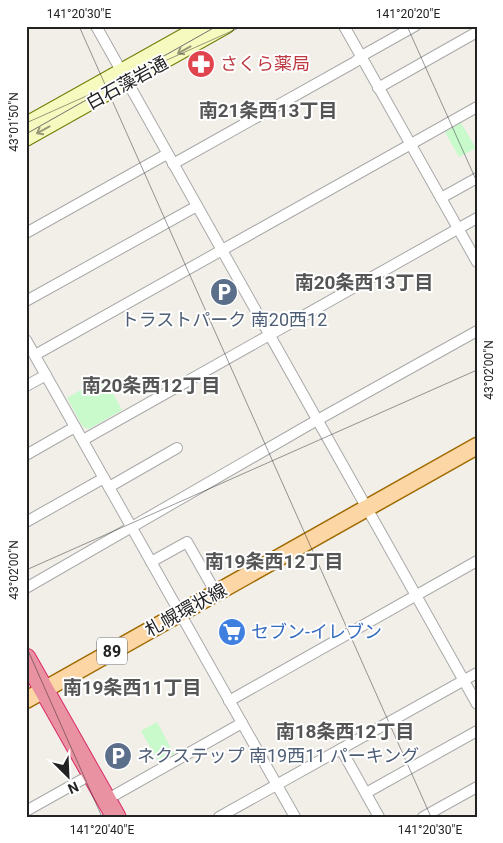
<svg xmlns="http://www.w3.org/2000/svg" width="503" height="843" font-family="Roboto,'Noto Sans JP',sans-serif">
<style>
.park{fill:#c8facc}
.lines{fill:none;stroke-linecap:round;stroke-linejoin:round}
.street-casing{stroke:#a9a9a9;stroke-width:12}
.secondary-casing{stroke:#707d05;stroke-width:16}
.primary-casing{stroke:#a06b00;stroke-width:19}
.highway-casing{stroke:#dc2a67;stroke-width:21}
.street{stroke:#fff;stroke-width:10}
.secondary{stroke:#f7fabf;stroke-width:14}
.primary{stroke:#fcd6a4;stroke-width:16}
.highway{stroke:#e892a2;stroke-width:19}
.tram{stroke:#707070;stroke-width:1}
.oneway{stroke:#979978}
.ticks{fill:none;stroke:#222;stroke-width:1;stroke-opacity:0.45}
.labels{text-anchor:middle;stroke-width:4;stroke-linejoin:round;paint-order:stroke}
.shield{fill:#fff;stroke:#646464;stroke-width:1}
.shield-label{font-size:16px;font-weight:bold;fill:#222}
.health-label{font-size:18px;fill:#be3a42;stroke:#fff;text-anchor:start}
.street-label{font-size:18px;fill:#222;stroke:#fff}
.service-label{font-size:18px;fill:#4e5e75;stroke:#fff}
.shop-label{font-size:18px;fill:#366cbe;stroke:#fff;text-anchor:start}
.neighbourhood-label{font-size:19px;font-weight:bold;fill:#555;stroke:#fff}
.neatline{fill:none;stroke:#222;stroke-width:2}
.ticks-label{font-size:12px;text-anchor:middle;fill:#222}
</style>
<rect width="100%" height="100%" fill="#f2efe9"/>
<g class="park">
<path d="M461 123 476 148 459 157 445 132Z"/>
<path d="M104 377 122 410 89 429 83 427 67 398Z"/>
<path d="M157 722 175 756 160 764 141 731Z"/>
</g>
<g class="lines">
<g class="street-casing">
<g id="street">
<path d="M96 26 477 704"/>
<path d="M344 26 477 262"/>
<path d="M378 88 477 32"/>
<path d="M173 164 355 62 365 54 415 26"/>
<path d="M441 198 477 178"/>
<path d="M26 233 167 154"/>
<path d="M26 301 197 206"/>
<path d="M26 340 295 817"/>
<path d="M35 355 477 107"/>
<path d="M26 386 46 375"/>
<path d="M83 440 477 218"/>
<path d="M26 455 75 427"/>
<path d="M109 487 177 448"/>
<path d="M26 522 104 478"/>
<path d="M151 562 187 542 216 593"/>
<path d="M26 588 312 423 477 331"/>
<path d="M229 701 477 561"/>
<path d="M341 749 379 817"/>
<path d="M366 793 477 731"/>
<path d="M106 800 242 723"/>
<path d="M26 811 92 774"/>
<path d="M219 817 477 673"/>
<path d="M423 817 477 787"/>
</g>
</g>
<g class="secondary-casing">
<g id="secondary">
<path d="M26 124 201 26"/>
<path d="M26 139 227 26"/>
</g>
</g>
<g class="primary-casing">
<path id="primary" d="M26 700 477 446"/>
</g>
<g class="highway-casing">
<path id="highway" d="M26 658 116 817"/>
</g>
<use href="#street" class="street"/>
<use href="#secondary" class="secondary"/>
<use href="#primary" class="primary"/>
<use href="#highway" class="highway"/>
<path class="tram" d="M26 134 217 26"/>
</g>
<defs><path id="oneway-shaft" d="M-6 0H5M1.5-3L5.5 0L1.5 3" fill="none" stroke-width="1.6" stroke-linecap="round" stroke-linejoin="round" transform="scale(1.25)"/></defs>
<g class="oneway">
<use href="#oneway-shaft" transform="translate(184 50) rotate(151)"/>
<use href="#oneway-shaft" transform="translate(43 130) rotate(151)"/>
</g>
<path class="ticks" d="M79 26 431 817M407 26 477 182M26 123 243 26M26 570 477 370M26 646 102 817"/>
<defs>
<g id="pharmacy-disc" transform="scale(1.4375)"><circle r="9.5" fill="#e0444e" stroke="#fff"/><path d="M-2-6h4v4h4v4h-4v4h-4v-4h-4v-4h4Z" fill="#fff"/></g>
<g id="parking-disc" transform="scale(1.4375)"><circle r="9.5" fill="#5c6f8a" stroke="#fff"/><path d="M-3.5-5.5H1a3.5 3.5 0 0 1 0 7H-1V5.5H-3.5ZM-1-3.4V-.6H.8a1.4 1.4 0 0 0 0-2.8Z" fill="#fff"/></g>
<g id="supermarket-disc" transform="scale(1.4375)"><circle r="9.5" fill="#3f7fe0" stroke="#fff"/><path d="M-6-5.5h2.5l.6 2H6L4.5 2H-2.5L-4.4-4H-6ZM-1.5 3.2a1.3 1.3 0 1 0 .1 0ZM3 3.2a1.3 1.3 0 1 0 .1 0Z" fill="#fff"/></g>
</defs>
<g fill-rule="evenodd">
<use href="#pharmacy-disc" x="201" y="64"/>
<use href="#parking-disc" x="224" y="292"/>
<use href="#supermarket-disc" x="232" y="632"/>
<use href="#parking-disc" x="118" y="756"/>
</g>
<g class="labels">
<rect class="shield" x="97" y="637.5" width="30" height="27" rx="4"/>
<g class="shield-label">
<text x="112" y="657">89</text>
</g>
<g class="health-label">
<text x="220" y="70">さくら薬局</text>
</g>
<g class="street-label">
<text transform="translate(127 83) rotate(-29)" y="6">白石藻岩通</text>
<text transform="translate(186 610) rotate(-29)" y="6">札幌環状線</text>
</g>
<g class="service-label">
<text x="224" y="326">トラストパーク 南20西12</text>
<text x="137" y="762" text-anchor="start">ネクステップ 南19西11 パーキング</text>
</g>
<g class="shop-label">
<text x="251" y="638">セブン-イレブン</text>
</g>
<g class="neighbourhood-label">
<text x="268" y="117">南21条西13丁目</text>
<text x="364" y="289">南20条西13丁目</text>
<text x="151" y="392">南20条西12丁目</text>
<text x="274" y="568">南19条西12丁目</text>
<text x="132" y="694">南19条西11丁目</text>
<text x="345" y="738">南18条西12丁目</text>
</g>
</g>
<rect width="503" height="843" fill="none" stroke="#ffffff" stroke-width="55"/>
<g transform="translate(68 776) rotate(156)" stroke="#ffffff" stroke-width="4" paint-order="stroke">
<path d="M0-4L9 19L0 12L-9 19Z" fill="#222222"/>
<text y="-8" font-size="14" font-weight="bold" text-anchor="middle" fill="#222222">N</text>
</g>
<rect x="28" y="28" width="448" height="788" class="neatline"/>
<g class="ticks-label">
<text x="79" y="18">141°20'30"E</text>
<text x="408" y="18">141°20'20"E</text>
<text transform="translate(14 122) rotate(-90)" y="4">43°01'50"N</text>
<text transform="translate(489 370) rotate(-90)" y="4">43°02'00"N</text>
<text transform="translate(14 570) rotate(-90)" y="4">43°02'00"N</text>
<text x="102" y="834">141°20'40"E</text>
<text x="430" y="834">141°20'30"E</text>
</g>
</svg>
